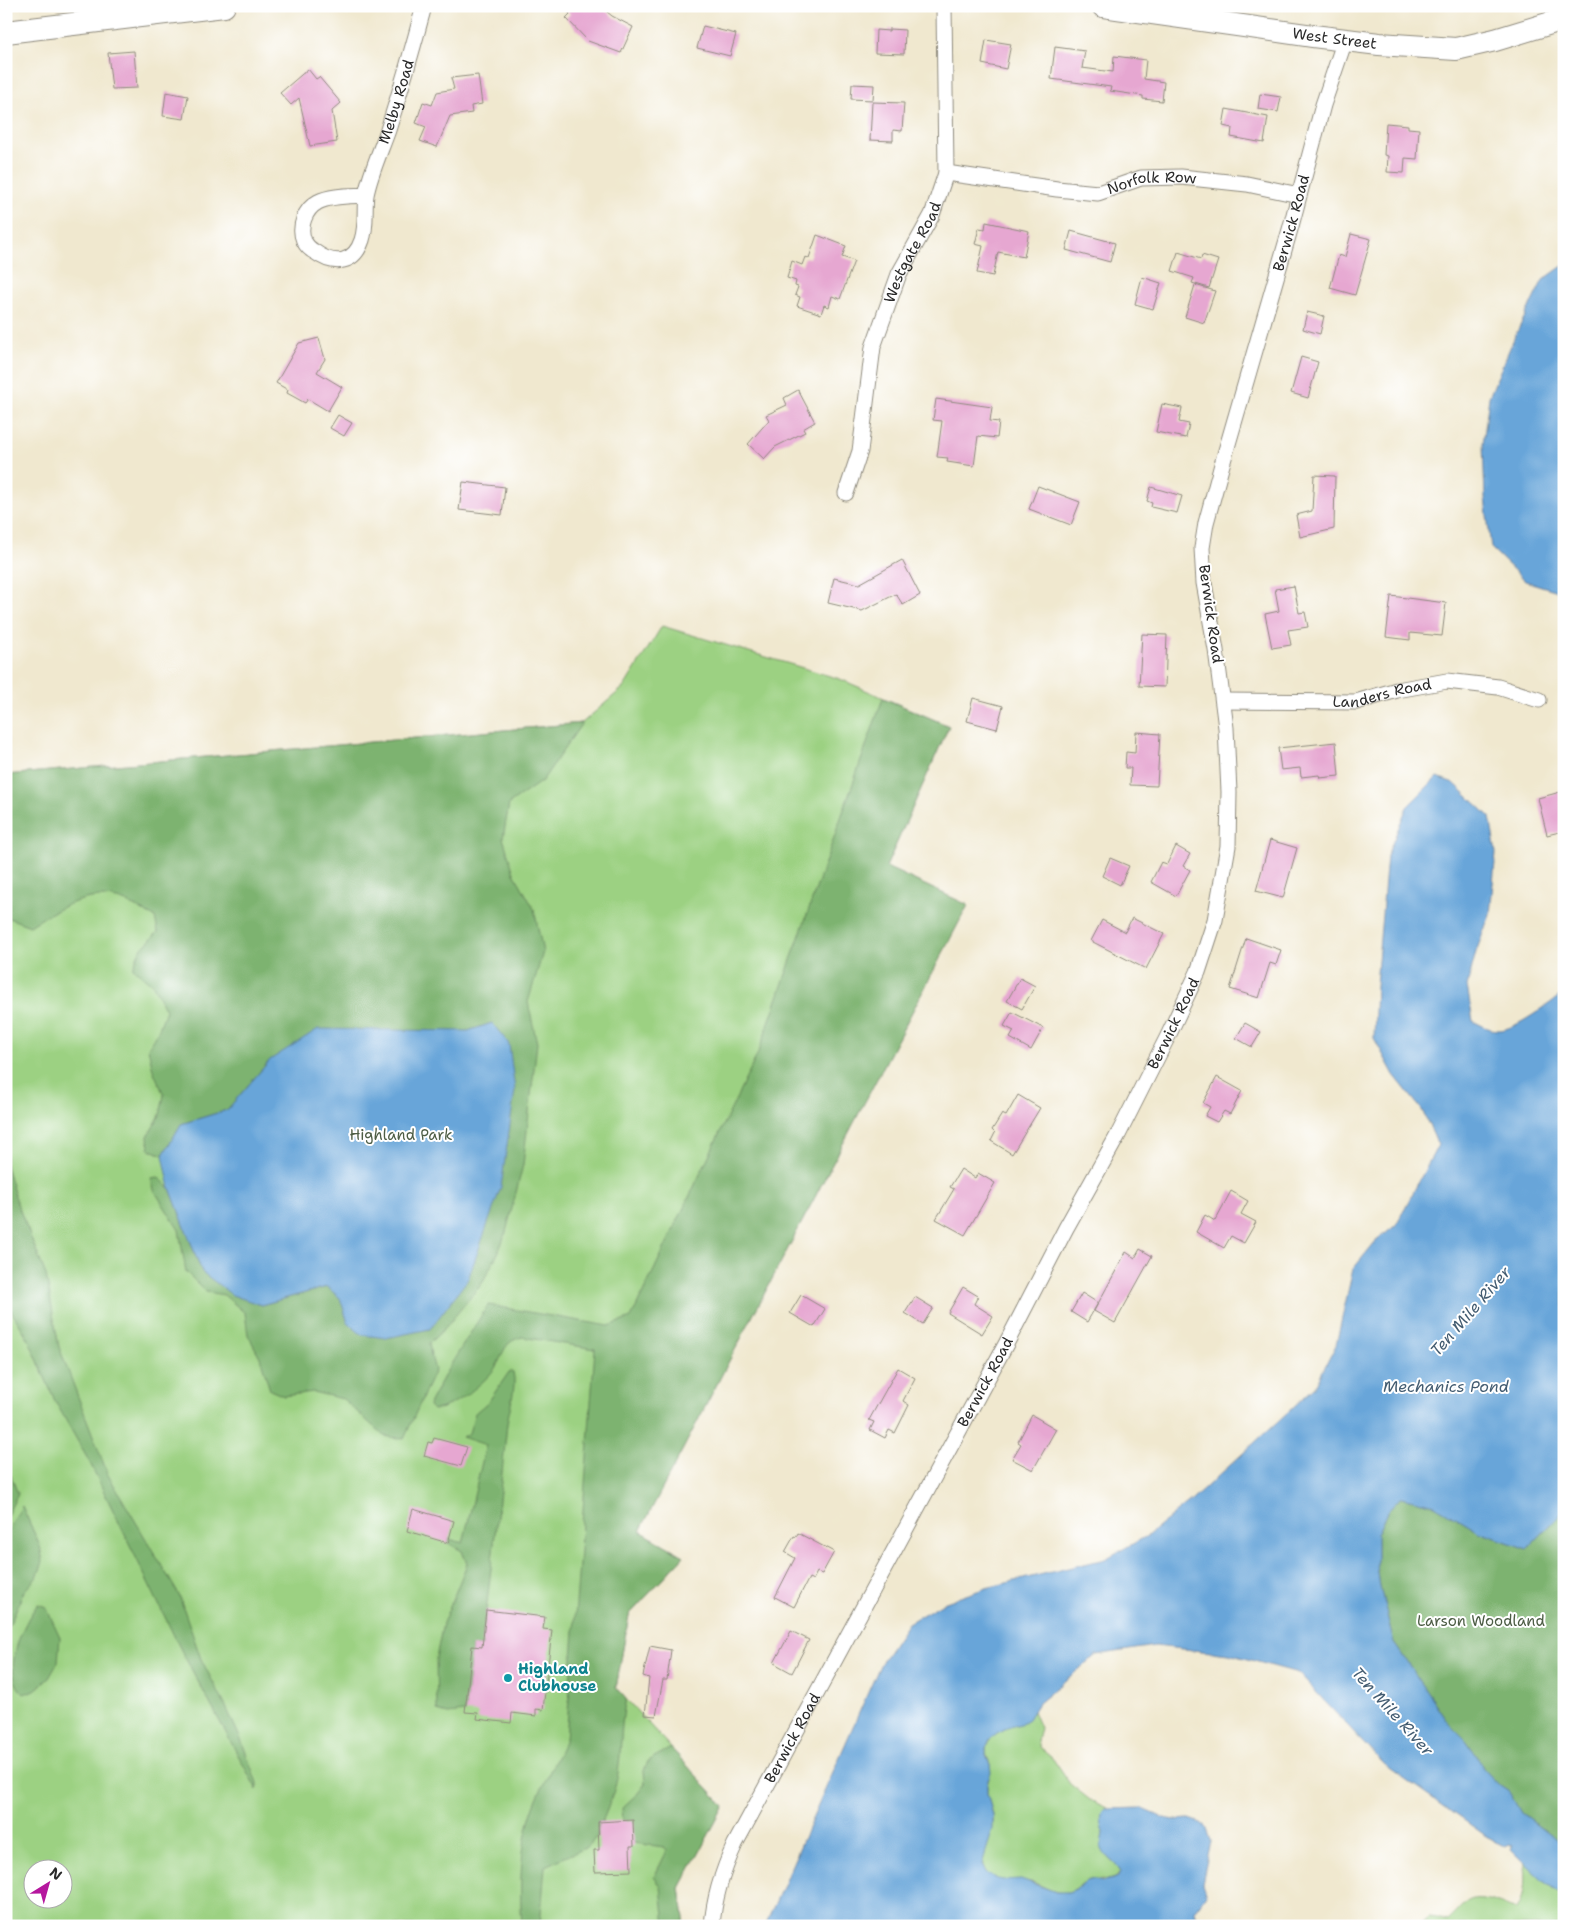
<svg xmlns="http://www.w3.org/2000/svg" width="1570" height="1932" font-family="'Shantell Sans',sans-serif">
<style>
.green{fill:#9cd182;stroke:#647e56;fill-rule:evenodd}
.forest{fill:#7db370;stroke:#546f4e}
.water{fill:#67a5d9;stroke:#496882}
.building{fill:#e6a7d1}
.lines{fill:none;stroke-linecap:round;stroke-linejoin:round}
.minor-casing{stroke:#8e8a7d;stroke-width:17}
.secondary-casing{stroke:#8e8a7d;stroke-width:24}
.minor{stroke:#fff;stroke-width:15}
.secondary{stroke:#fff;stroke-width:22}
.culture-dot{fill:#0f9aa8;stroke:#fff;stroke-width:2}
.labels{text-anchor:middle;stroke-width:4;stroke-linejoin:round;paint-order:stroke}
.street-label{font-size:15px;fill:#2b2b2b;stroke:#fff}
.park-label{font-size:15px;fill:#4d5d45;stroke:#fff}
.culture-label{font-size:15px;font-weight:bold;fill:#0d838f;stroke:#fff;text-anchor:start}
.water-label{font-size:16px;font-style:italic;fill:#435c71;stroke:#fff}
</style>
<rect width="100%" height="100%" fill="#fff"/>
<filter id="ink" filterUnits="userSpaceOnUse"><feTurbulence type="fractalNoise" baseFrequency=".02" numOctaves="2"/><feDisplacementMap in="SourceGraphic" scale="10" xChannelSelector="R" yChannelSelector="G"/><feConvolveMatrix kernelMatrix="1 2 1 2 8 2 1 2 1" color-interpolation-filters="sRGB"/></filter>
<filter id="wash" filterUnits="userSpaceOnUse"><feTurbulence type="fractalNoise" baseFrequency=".0096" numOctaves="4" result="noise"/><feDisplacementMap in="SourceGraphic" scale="20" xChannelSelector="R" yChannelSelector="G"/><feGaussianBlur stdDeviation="1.12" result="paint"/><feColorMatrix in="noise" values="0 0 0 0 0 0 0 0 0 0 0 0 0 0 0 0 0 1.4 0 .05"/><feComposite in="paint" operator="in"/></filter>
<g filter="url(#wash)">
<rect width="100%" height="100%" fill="#f0e8cf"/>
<g class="green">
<path d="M662 626 840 679 949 726 886 867 968 905 640 1531 684 1556 629 1615 616 1688 724 1806 680 1888 685 1926H6V775L582 723 624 687ZM32 1870H62V1900H32Z"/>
<path d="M1033 1711 1040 1728 1037 1741 1039 1747 1053 1759 1070 1784 1090 1800 1107 1808 1105 1809C1100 1822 1103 1821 1103 1833 1102 1843 1100 1847 1107 1856 1111 1862 1117 1864 1120 1871 1115 1884 1105 1878 1094 1879 1083 1879 1078 1890 1068 1892 1053 1895 1044 1885 1031 1882 1016 1878 995 1886 985 1871 976 1856 996 1834 993 1816 992 1807 987 1799 987 1790 987 1781 992 1773 990 1764 988 1757 984 1754 987 1746 996 1723 1021 1731 1033 1711Z"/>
<path d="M1523 1860 1543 1881 1564 1896V1926H1421L1422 1922 1428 1917 1437 1918 1447 1921C1467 1903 1466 1892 1498 1903 1505 1905 1510 1909 1517 1909 1526 1895 1526 1876 1523 1860Z"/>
</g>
<g class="forest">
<path d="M883 698 949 726 886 867 968 905 640 1531 684 1556 629 1615 616 1688 626 1699C620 1724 622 1748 618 1773 615 1790 609 1806 602 1822H598V1836L585 1848 545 1866 540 1926H522C519 1881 520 1836 539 1794 547 1776 557 1758 566 1739L595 1349 522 1337C504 1342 505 1350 497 1365 488 1381 452 1409 433 1410L429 1406 430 1402 448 1369 488 1305 609 1326 631 1318 759 1051Z"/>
<path d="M582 723 542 781 509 804 503 838 514 873 534 909 543 952 528 1002 537 1043 523 1165 506 1232 498 1253 481 1285 444 1329 429 1343 431 1356 435 1370 404 1439 384 1436 343 1399 313 1392 284 1396 270 1390 260 1357 248 1335 245 1313 224 1295 206 1292 186 1272 179 1230 154 1190 151 1178 158 1177 170 1188 202 1272 261 1305 327 1287 341 1298 348 1323 492 1023 468 1031 270 1060 227 1110 181 1124 163 1155 149 1149 148 1136 160 1115 164 1095 153 1070 148 1048 159 1029 166 1010 153 985 133 968 140 950 158 932 155 917C143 912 130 902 117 899 86 891 55 910 30 926L6 917V775Z"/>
<path d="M6 1165 17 1203 46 1275 59 1347 108 1475 179 1595 201 1659 226 1707 242 1742 257 1783V1790L181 1650 90 1463 55 1401 28 1338 6 1303Z"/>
<path d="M509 1372H513C517 1388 509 1408 507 1424 500 1499 490 1573 482 1647H472L465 1712 448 1714 437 1711 436 1658 443 1623 467 1564 462 1551 448 1543 449 1539 463 1543 486 1445 462 1437 469 1433 475 1413 489 1401Z"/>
<path d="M6 1463 18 1494 6 1517Z"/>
<path d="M1401 1497 1435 1505 1479 1532 1527 1549 1564 1511V1846L1521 1813 1509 1792 1500 1786 1483 1768 1477 1756 1466 1740 1448 1722 1394 1643 1380 1587 1377 1564V1534L1387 1512Z"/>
<path d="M22 1506 40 1546 43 1562 37 1577 24 1591 6 1633V1534Z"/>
<path d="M38 1604 46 1607 60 1637 58 1662 49 1678 35 1690 24 1694C0 1674 22 1624 38 1604Z"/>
<path d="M671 1748 724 1806 680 1888 685 1926H665L661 1886 654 1877 667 1851 664 1847 634 1843 623 1821 622 1808 638 1793 645 1784 644 1770 649 1760Z"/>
</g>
<g class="water">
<path d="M1564 265V592H1561L1525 581 1491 548 1485 498 1483 444 1489 397 1515 336 1543 280Z"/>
<path d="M1437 777 1454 783 1490 817 1496 853 1490 914 1476 952 1467 986 1473 1021C1481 1025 1489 1030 1499 1030 1515 1030 1550 1003 1564 993V1511L1527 1549 1479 1532 1435 1505 1401 1497 1387 1512 1377 1534V1564L1380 1587 1394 1643 1448 1722 1466 1740 1477 1756 1483 1768 1500 1786 1509 1792 1521 1813 1564 1846V1896L1543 1881 1511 1850 1513 1846 1509 1844 1506 1846C1498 1840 1490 1840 1482 1833L1384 1764 1298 1673 1229 1654 1155 1646 1096 1655 1038 1703 1028 1719 1020 1724 1007 1728 997 1733 990 1739 986 1748V1756L990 1764 991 1773 987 1783V1793L993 1815V1829L982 1864 986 1872 993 1878 1003 1880 1021 1879 1056 1892H1068L1076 1889 1086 1881 1095 1879 1104 1881 1113 1879 1118 1877 1120 1871C1116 1863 1109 1860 1104 1853 1099 1845 1102 1841 1103 1833 1103 1824 1098 1816 1105 1809L1141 1808 1164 1818 1174 1820 1190 1819 1201 1823 1207 1828 1211 1841 1202 1883 1206 1895 1195 1911 1197 1926H765L881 1663 908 1623 943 1603 986 1588 1105 1559 1147 1536 1191 1501 1314 1388 1336 1345 1353 1269 1375 1242 1396 1225 1438 1145 1422 1110 1394 1075 1374 1038 1376 985 1387 856 1407 807Z"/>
<path d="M492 1023 509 1044 515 1090 501 1187 468 1279 430 1329 386 1338 362 1335 348 1323 340 1298 327 1287 261 1305 232 1295 202 1272 170 1188 163 1155 181 1124 227 1110 270 1060 318 1029 468 1031Z"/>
</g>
<g id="blocks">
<g class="building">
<path d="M564 6H600L612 16 633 27 621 53 588 41 566 18 570 14Z"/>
<path d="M703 26 736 34 730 56 697 48Z"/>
<path d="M889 29 905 30 904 54 875 53 876 30 889 31Z"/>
<path d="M986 40 1011 44 1006 69 982 64Z"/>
<path d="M1055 47 1085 51 1082 68 1113 72 1114 56 1146 60 1144 79 1164 82 1162 101 1143 99V96L1110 91 1111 87 1051 79Z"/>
<path d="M134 51 137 88 112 89 108 53Z"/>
<path d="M308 69 316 79 319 77 341 103 332 111 337 142 310 146 299 98 291 105 280 93Z"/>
<path d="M478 75 482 104 471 106 472 113 450 116 437 147 420 141 426 127 416 123 423 102 432 105 437 92 454 89 451 78Z"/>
<path d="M852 84 874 85 873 100 851 99Z"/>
<path d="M166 92 188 96 184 119 163 116Z"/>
<path d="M1260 94 1281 97 1278 112 1258 109Z"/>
<path d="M872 102 904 103 902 131 893 130V141L870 140Z"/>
<path d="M1226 109 1268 117 1264 143 1231 137 1232 128 1223 126Z"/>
<path d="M1386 123 1408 125V128L1419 129 1417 159 1405 158 1404 173 1387 172 1388 156 1384 155Z"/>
<path d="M986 222 1029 231 1024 257 998 252 993 276 977 273 983 246 975 244 979 228 985 229Z"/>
<path d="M1071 231 1115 243 1110 262 1066 250Z"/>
<path d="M1351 234 1371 239 1355 295 1330 288 1339 255 1345 257Z"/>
<path d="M817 235 846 246 842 257 854 261 840 299 832 296 829 307 824 305 821 314 797 306 800 297 795 295 798 287 795 286 796 281 787 278 792 261 802 265 805 257 809 258Z"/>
<path d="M1178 252 1201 259 1202 255 1218 260 1209 288 1192 283 1194 278 1172 271Z"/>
<path d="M1142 277 1161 283 1153 309 1135 304Z"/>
<path d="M1195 285 1215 291 1204 323 1185 317Z"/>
<path d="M1307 312 1324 316 1320 334 1303 329Z"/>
<path d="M319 338 325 359 317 372 342 387 328 411 308 399 305 403 287 393 288 390 276 383 299 343Z"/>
<path d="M1301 357 1318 362 1308 398 1291 393Z"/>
<path d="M798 390 815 422 803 429 805 432 775 447 764 459 748 444 769 420 766 415 787 405 784 398Z"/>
<path d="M936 399 992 407 990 421 999 422 997 438 978 436 974 466 947 462 948 458 937 457 942 421 933 420Z"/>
<path d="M1162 404 1182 408 1179 422 1189 424 1186 438 1156 432Z"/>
<path d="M338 415 352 423 344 436 330 428Z"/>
<path d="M1314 475 1335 476 1334 529 1300 537 1296 515 1312 511Z"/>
<path d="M463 482 505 487 502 515 459 510Z"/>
<path d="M1038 486 1080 502 1071 525 1029 509Z"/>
<path d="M1151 487 1182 496 1177 513 1151 507 1152 503 1147 501Z"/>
<path d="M902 560 920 595 903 605 896 594 862 611 828 603 834 578 859 584Z"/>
<path d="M1294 586 1299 613 1305 612 1308 627 1288 630 1291 645 1272 648 1265 614 1279 611 1275 589Z"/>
<path d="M1391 596 1446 603 1442 636 1410 633V640L1386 637Z"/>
<path d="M1142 634 1167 635 1165 687 1139 686Z"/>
<path d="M973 698 1003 706 997 729 967 721Z"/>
<path d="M1136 732 1160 734 1157 786 1130 785 1131 768H1125L1126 752 1135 753Z"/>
<path d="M1336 742 1339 776 1320 778 1319 775 1301 777 1300 768 1281 770 1278 748Z"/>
<path d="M1564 791V831L1547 835 1538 798Z"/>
<path d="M1270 840 1297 848 1283 898 1256 891Z"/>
<path d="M1176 846 1190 854 1183 866 1190 870 1176 896 1151 882 1161 862 1167 864Z"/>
<path d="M1110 858 1129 866 1120 885 1102 876Z"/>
<path d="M1132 918 1164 934 1146 969 1091 941 1102 920 1125 932Z"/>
<path d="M1246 938 1281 950 1276 965 1270 963 1259 998 1230 989Z"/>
<path d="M1020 978 1035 986 1022 1009 1007 1001Z"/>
<path d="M1012 1012 1043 1028 1031 1050 1010 1038 1014 1031 1004 1026Z"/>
<path d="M1245 1023 1261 1032 1252 1047 1236 1038Z"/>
<path d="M1217 1077 1242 1091 1230 1114 1224 1111 1217 1122 1205 1116 1210 1107 1203 1103Z"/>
<path d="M1018 1095 1040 1108 1012 1154 991 1141 995 1133 992 1130 1002 1114 1006 1116Z"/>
<path d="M961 1169 975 1178 978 1173 995 1183 965 1235 936 1219 954 1189 950 1187Z"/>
<path d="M1231 1191 1248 1201 1241 1214 1256 1222 1244 1243 1231 1236 1224 1248 1196 1232 1205 1215 1215 1221Z"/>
<path d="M1140 1249 1152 1256 1115 1323 1094 1311 1126 1252 1135 1258Z"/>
<path d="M963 1287 978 1296 974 1304 993 1316 982 1334 948 1313Z"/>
<path d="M1082 1293 1098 1303 1087 1322 1071 1312Z"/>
<path d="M801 1295 825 1309 814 1327 790 1313Z"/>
<path d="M915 1297 933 1308 923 1324 905 1313Z"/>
<path d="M898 1368 915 1378 903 1401 909 1405 895 1433 889 1430 885 1438 870 1430 874 1422 869 1420Z"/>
<path d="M1032 1415 1056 1429 1033 1470 1012 1459 1021 1444 1018 1442Z"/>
<path d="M434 1438 467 1447 461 1466 424 1456 428 1442 432 1443Z"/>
<path d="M413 1509 454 1521 448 1543 407 1531Z"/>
<path d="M798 1533 834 1552 822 1574 817 1572 813 1580 809 1578 794 1607 775 1597 795 1558 785 1552 794 1536 796 1537Z"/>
<path d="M486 1610 545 1617 543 1629 552 1630 543 1710 536 1709V1716L512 1713 511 1723 477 1719 478 1713 465 1712 472 1646 482 1647Z"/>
<path d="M791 1631 809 1640 792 1673 774 1663Z"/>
<path d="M650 1646 671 1650 667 1680H663L656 1716 645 1715 649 1678 643 1676Z"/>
<path d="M633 1820 634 1846H630L631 1871 595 1872 594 1850H599L598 1822Z"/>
</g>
</g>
</g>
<g filter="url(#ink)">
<use href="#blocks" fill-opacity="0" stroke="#8e8a7d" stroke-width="1"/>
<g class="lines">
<g class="minor-casing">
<g id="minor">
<path id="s1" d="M946 173 1057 189 1098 193 1141 178 1181 177 1247 184 1299 195"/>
<path id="s2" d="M366 195C352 196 331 195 318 202 305 209 298 227 304 241 306 245 311 250 315 252 334 266 354 264 362 240 367 225 364 210 366 195 370 174 381 150 388 130 401 89 413 48 424 6"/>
<path id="s3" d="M846 493 860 451 873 347 899 274 932 215 946 173 944 6"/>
<path id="s4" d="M1223 701 1356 702 1397 690 1447 681 1498 687 1539 700"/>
<path id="s5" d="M712 1926C714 1897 723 1870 735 1844L1006 1344 1066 1228 1118 1135 1168 1036 1198 972 1215 920 1228 846 1229 792 1226 728 1216 650 1204 583 1202 548 1206 523 1221 468 1291 226 1323 105 1345 40"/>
</g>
</g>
<g class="secondary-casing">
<g id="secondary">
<path id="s6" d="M1103 6 1313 36 1379 44 1456 49 1495 40 1564 19"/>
<path d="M6 32 224 6"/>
</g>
</g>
<use href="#minor" class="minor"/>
<use href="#secondary" class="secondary"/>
</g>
</g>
<circle class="culture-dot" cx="508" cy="1678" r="5"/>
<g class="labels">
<g class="street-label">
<text dy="5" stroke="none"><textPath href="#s6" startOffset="234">West Street</textPath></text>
<text dy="5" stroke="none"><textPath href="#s2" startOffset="312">Melby Road</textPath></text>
<text dy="5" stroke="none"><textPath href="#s1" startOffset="209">Norfolk Row</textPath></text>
<text dy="5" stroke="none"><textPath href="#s5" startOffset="1840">Berwick Road</textPath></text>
<text dy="5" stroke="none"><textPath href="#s3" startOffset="252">Westgate Road</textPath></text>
<text transform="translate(1211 614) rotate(82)" y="5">Berwick Road</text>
<text dy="5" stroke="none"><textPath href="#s4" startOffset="160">Landers Road</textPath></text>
<text dy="5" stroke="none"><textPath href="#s5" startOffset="1016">Berwick Road</textPath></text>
<text dy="5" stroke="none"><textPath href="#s5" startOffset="611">Berwick Road</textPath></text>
<text dy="5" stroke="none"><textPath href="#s5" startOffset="206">Berwick Road</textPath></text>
</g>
<g class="park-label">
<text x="401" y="1140">Highland Park</text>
<text x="1481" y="1626">Larson Woodland</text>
</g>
<g class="culture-label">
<text x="518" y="1674">Highland<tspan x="518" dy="17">Clubhouse</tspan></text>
</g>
<g class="water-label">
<text transform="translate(1470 1311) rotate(-49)" y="6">Ten Mile River</text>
<text x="1446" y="1392">Mechanics Pond</text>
<text transform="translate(1393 1711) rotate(48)" y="6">Ten Mile River</text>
</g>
</g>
<rect width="1570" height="1932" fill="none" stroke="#fff" stroke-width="25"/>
<g transform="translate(48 1884) rotate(37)"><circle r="24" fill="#ffffff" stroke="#aaaaaa"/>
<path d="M0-4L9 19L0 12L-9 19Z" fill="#b5179e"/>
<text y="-8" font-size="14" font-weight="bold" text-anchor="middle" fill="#2b2b2b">N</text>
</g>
</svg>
